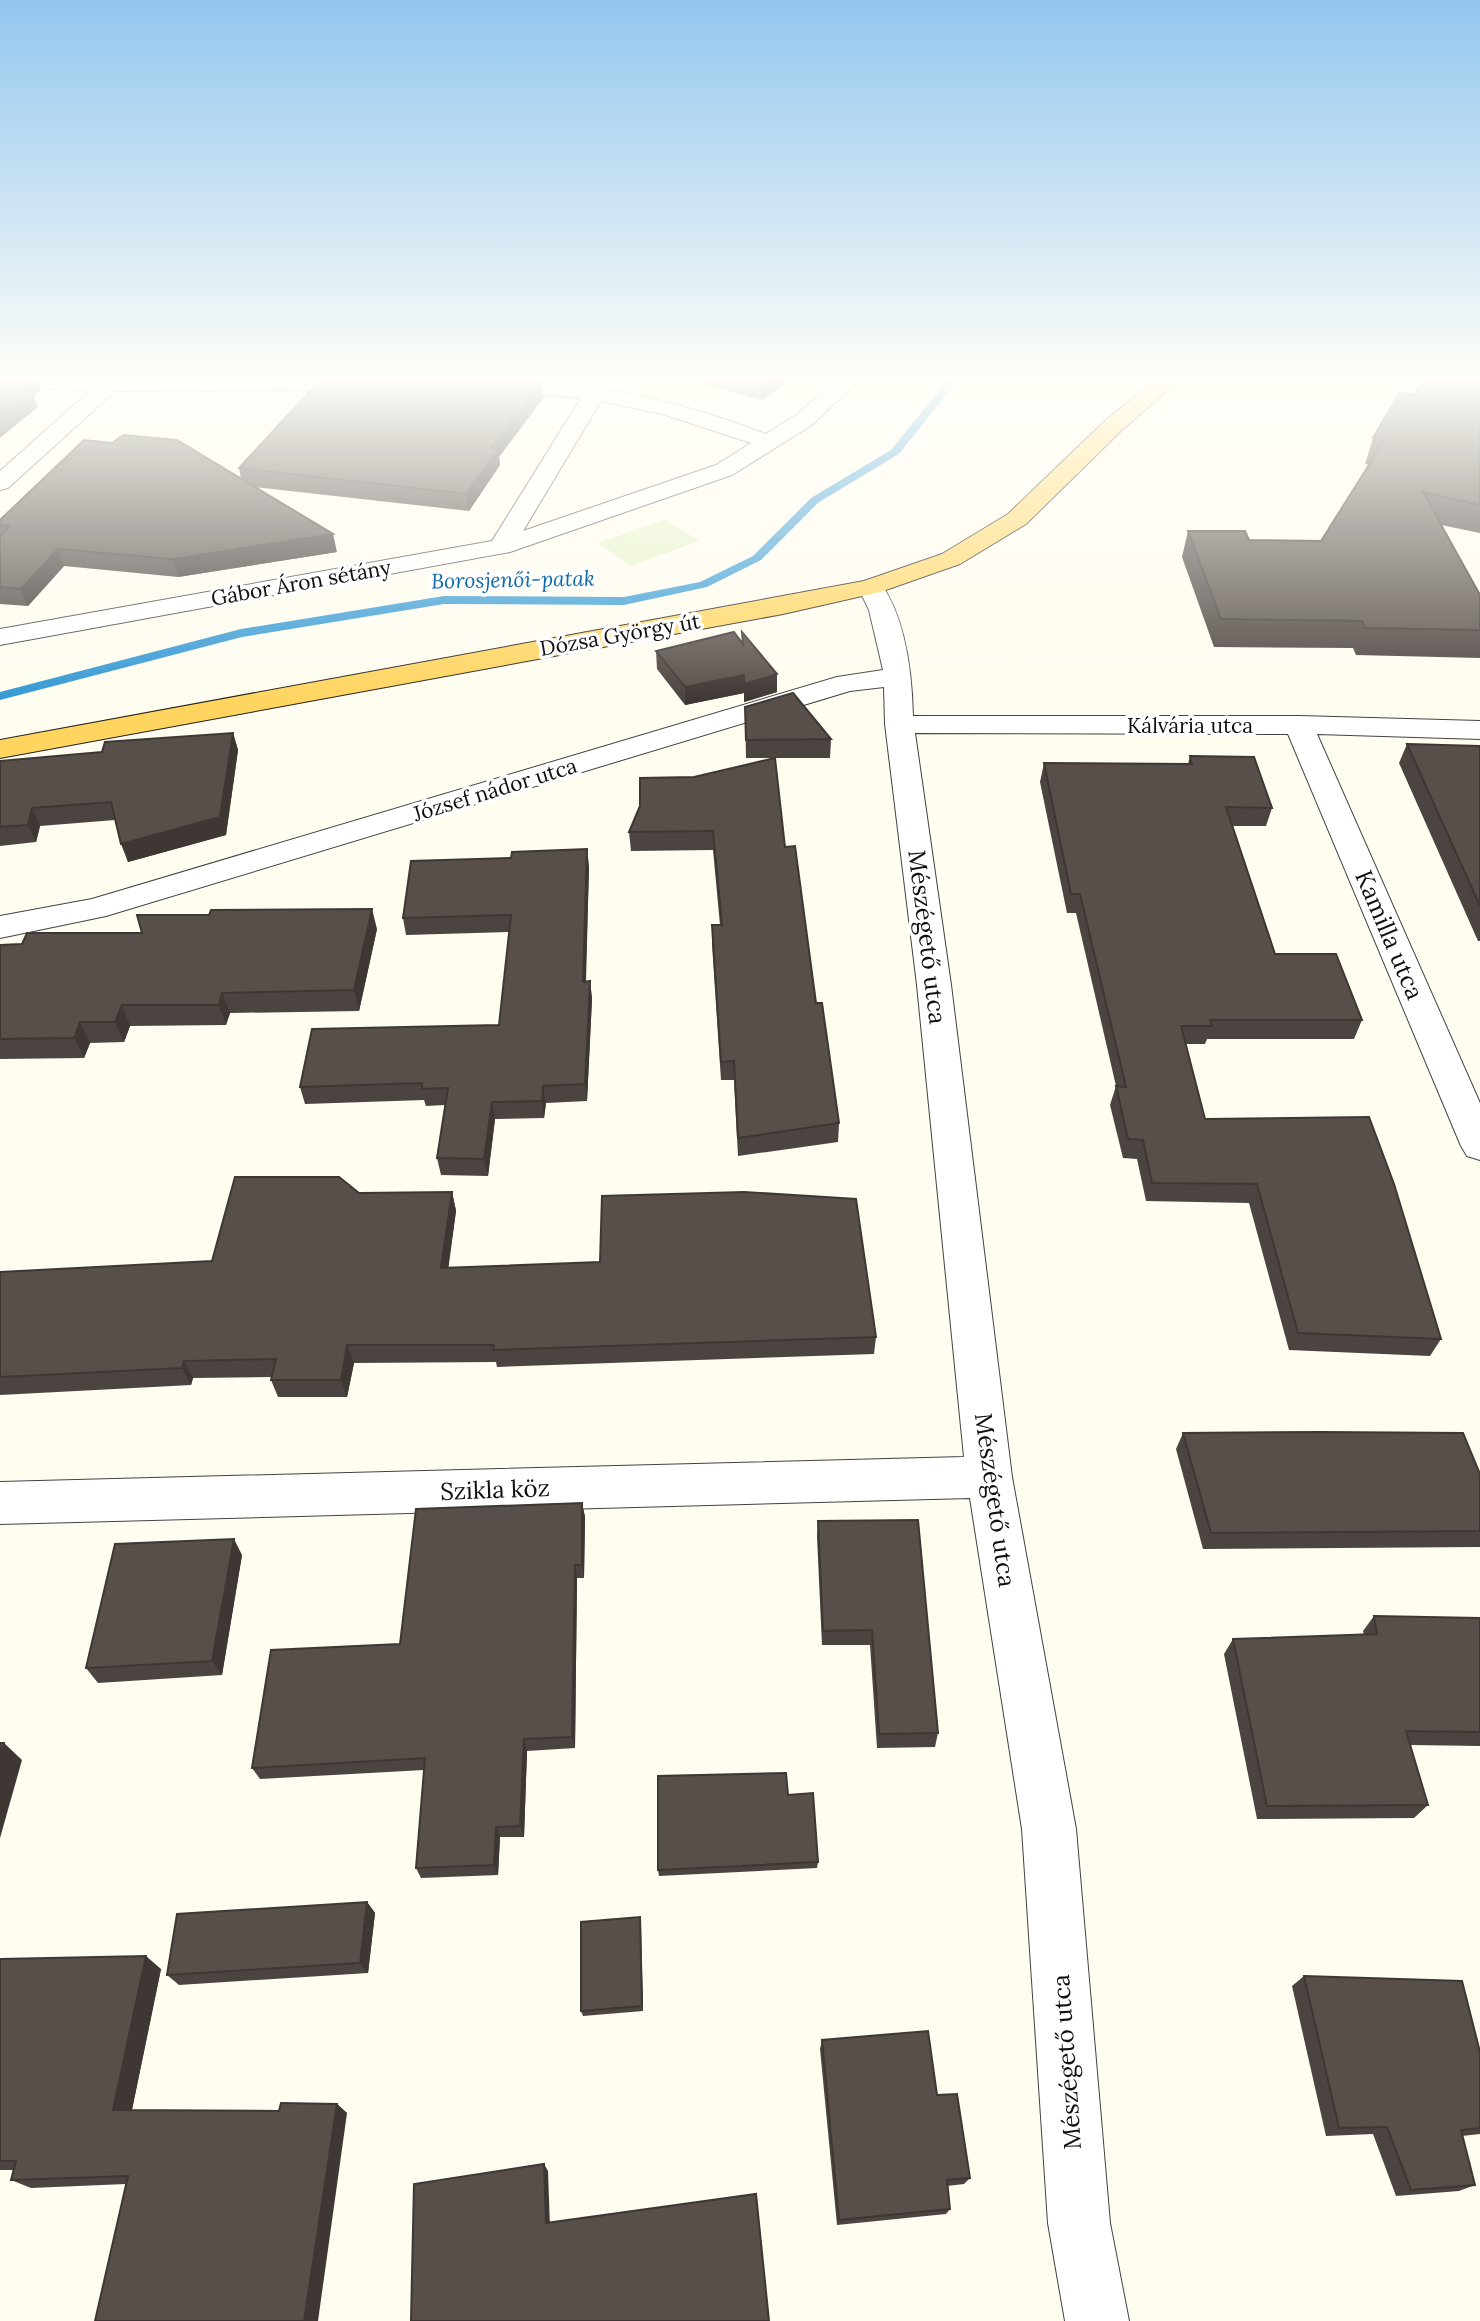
<svg xmlns="http://www.w3.org/2000/svg" width="1480" height="2321" font-family="Lora,serif">
<style>
.pitch{fill:#e5f3ca}
.lines{fill:none;stroke-linecap:round;stroke-linejoin:round}
.stream{fill:#3599d4;fill-rule:evenodd}
.minor-casing{stroke:#424242;stroke-width:2}
.major-casing{stroke:#202020;stroke-width:2}
.minor{fill:#fff;fill-rule:evenodd}
.major{fill:#ffd560;fill-rule:evenodd}
.wall{fill:#4c4440}
.shaded-wall{fill:#3e3734}
.building{fill:#584f4a;stroke:#3e3734;stroke-width:2}
.labels{text-anchor:middle;stroke-width:7;stroke-linejoin:round;paint-order:stroke}
.far-water-label{font-size:21px;font-style:italic;fill:#1069a8;stroke:#fff}
.far-street-label{font-size:21px;fill:#0f0f0f;stroke:#fff}
.street-label{font-size:24px;fill:#0f0f0f;stroke:#fff}
</style>
<rect width="100%" height="100%" fill="#fffcf0"/>
<path class="pitch" d="M665 519 699 541 631 566 598 543Z"/>
<g class="lines">
<path class="stream" d="M951 376H961L899 454 819 502 761 560 707 587 624 605 444 604 242 637 0 700V692L241 629 444 596 624 597 700 582 753 556 811 498 891 450Z"/>
<g class="minor-casing">
<g id="minor">
<path d="M0 376 369 378 380 384 369 390 115 391 8 488 0 490V471L91 390 0 386Z"/>
<path d="M841 376H863L812 425 732 475 510 552 0 645V629L492 541 581 398 492 391 481 385 485 381C503 376 525 380 543 382 620 388 694 406 766 434L796 415ZM601 401 662 414 751 443 716 465 523 531Z"/>
<path d="M871 579 880 582C906 619 912 672 913 716H1299L1480 721V739L1317 734 1480 1103V1160L1467 1156 1461 1146 1288 734 915 733 951 985 1012 1477 1076 1829 1110 2223 1129 2321H1065L1048 2223 1022 1829 970 1498 0 1524V1482L964 1457 917 985 885 724 884 687 850 691 106 916 0 938V916L92 899 837 677 883 670 869 610 858 587 862 582Z"/>
</g>
</g>
<g class="major-casing">
<path id="major" d="M1161 376H1184L1123 429 1026 524 960 564 880 592 783 614 0 758V740L864 581 942 554 1008 514 1107 419Z"/>
</g>
<use href="#minor" class="minor"/>
<use href="#major" class="major"/>
</g>
<g class="wall">
<path d="M348 376H559L555 381 531 377Z"/>
<path d="M701 376H797L762 400 701 384Z"/>
<path d="M1480 376V533L1441 525 1480 595V658L1356 655 1353 648 1214 647 1182 557 1188 531 1249 540 1321 541 1369 465 1365 464 1373 438 1414 395Z"/>
<path d="M544 397 499 457 500 465 469 511 254 487 337 552 178 577 64 566 28 606 0 604V520L241 479 239 468Z"/>
<path d="M656 651 777 692 744 702V693L685 705 657 669Z"/>
<path d="M745 707 831 739 830 758H775L785 847 839 1123 838 1142 738 1156 734 1080H721L712 944V925H720L713 850 631 851 629 832 694 777 774 758H746Z"/>
<path d="M233 733 238 750 226 835 128 862 115 820 40 826 36 842 0 846V761L102 752Z"/>
<path d="M1407 744 1480 746V941H1478L1399 763Z"/>
<path d="M1190 756 1272 808 1266 826H1232L1275 954 1362 1020 1354 1039H1207L1205 1044H1186L1205 1119 1441 1339 1430 1356 1289 1350 1249 1203 1146 1201 1137 1159 1123 1158 1110 1105 1116 1086 1076 913H1067L1040 782 1044 763 1188 764Z"/>
<path d="M589 866 586 982 590 981 592 999 587 1101 546 1103 544 1118 495 1119 488 1176 441 1175 437 1158 445 1105 426 1106 424 1100 305 1104 300 1087 499 1025 509 932 406 935 403 918Z"/>
<path d="M377 929 359 1011 230 1013 226 1025 130 1026 124 1042 90 1043 84 1058 0 1059V945L22 944 142 933Z"/>
<path d="M452 1192 456 1211 448 1267 876 1337 874 1354 497 1367 496 1362 354 1363 347 1397H278L271 1380 272 1377 193 1378 191 1385 0 1395V1272L212 1261 359 1193Z"/>
<path d="M1183 1433 1480 1474V1547L1203 1549 1176 1449Z"/>
<path d="M582 1503 585 1517 584 1578H577L575 1748 527 1751 524 1837H500L498 1875 421 1878 416 1868 424 1770 260 1779 252 1768 400 1644Z"/>
<path d="M818 1521 938 1733 935 1747 877 1748 870 1645H822L817 1537Z"/>
<path d="M242 1555 222 1675 98 1683 86 1668Z"/>
<path d="M1374 1616 1480 1618V1746L1410 1745 1428 1805 1414 1818 1257 1819 1224 1654 1233 1639 1364 1635 1363 1631Z"/>
<path d="M788 1795 818 1862 817 1868 659 1876 658 1870Z"/>
<path d="M367 1902 375 1913 368 1973 179 1985 167 1975Z"/>
<path d="M640 1917 643 2011 583 2016 581 2011Z"/>
<path d="M0 1959 161 1969 132 2110 279 2111 337 2104 347 2113 126 2184 31 2188 11 2180 13 2170H0Z"/>
<path d="M1304 1976 1480 2052V2134L1462 2136 1475 2185 1459 2191 1396 2196 1373 2134 1326 2136 1292 1986Z"/>
<path d="M822 2040 937 2095 970 2178 964 2184 947 2186 950 2209 946 2214 837 2225 820 2049Z"/>
</g>
<g class="shaded-wall">
<path d="M33 376H36L41 390 34 396 38 407 0 438V416L18 389Z"/>
<path d="M774 376H797L762 400 763 384Z"/>
<path d="M542 381 544 397 499 457 500 465 469 511 466 494 491 448Z"/>
<path d="M333 534 337 552 178 577 173 559Z"/>
<path d="M58 549 64 566 28 606 21 589Z"/>
<path d="M777 674V692L744 702V684Z"/>
<path d="M744 675V693L685 705V687Z"/>
<path d="M233 733 238 750 226 835 128 862 121 844Z"/>
<path d="M32 808 40 826 36 842 28 825Z"/>
<path d="M587 849 589 866 585 999 583 982Z"/>
<path d="M372 909 377 929 359 1011 354 990Z"/>
<path d="M590 981 592 999 587 1101 585 1084Z"/>
<path d="M222 993 230 1013 226 1025 219 1005Z"/>
<path d="M122 1005 130 1026 124 1042 115 1022Z"/>
<path d="M80 1022 90 1043 84 1058 74 1038Z"/>
<path d="M543 1086 546 1103 544 1118 542 1101Z"/>
<path d="M492 1102 495 1119 488 1176 484 1159Z"/>
<path d="M452 1192 456 1211 446 1286 441 1268Z"/>
<path d="M347 1345 354 1363 347 1397 341 1380Z"/>
<path d="M184 1361 193 1378 191 1385 182 1368Z"/>
<path d="M582 1503 585 1517 584 1578 582 1565Z"/>
<path d="M234 1539 242 1555 222 1675 212 1661Z"/>
<path d="M575 1565 577 1578 575 1748 572 1737Z"/>
<path d="M524 1739 527 1751 524 1837 520 1826Z"/>
<path d="M4 1743 22 1760 0 1838V1758Z"/>
<path d="M496 1827 500 1837 498 1875 494 1865Z"/>
<path d="M367 1902 375 1913 368 1973 360 1963Z"/>
<path d="M640 1917 641 1923 643 2011 642 2006Z"/>
<path d="M146 1956 161 1969 130 2119 113 2110Z"/>
<path d="M337 2104 347 2113 318 2321H304Z"/>
<path d="M544 2164 548 2171 550 2228 546 2223Z"/>
</g>
<g class="building">
<path d="M0 376H33L18 389 33 391 0 416Z"/>
<path d="M733 376H774L763 384Z"/>
<path d="M1427 376H1480V505L1423 492 1480 595V630L1365 628 1362 621 1221 619 1188 531H1245L1249 540 1321 541 1384 441 1373 438 1400 392 1414 395Z"/>
<path d="M322 378 542 381 491 448 498 449 466 494 239 468Z"/>
<path d="M123 435 177 440 333 534 173 559 58 549 21 589 0 587V536L10 526 0 525V520L84 440 112 443Z"/>
<path d="M734 632 743 644 742 632 777 674 744 684V675L685 687 656 651Z"/>
<path d="M793 693 831 739 746 740 745 707Z"/>
<path d="M233 733 220 817 121 844 111 802 32 808 28 825 0 827V761L102 752 105 742Z"/>
<path d="M1407 744 1480 746V906Z"/>
<path d="M1190 756 1254 757 1272 808 1226 807 1275 954H1336L1362 1020H1210L1212 1026H1181L1205 1119 1369 1117 1394 1184 1441 1339 1298 1333 1257 1184 1152 1183 1143 1140 1128 1139 1116 1086 1126 1087 1080 894H1071L1044 763 1192 764Z"/>
<path d="M775 758 785 847 795 846 816 1003H822L839 1123 738 1138 734 1061 721 1062 712 925H722L713 831 629 832 640 806V778L694 777Z"/>
<path d="M587 849 583 982 590 981 585 1084 543 1086 542 1101 492 1102 484 1159 437 1158 448 1088 422 1089V1083L300 1087 312 1029 499 1025 511 915 403 918 411 861 511 858 512 852Z"/>
<path d="M372 909 354 990 222 993 219 1005H122L115 1022H80L74 1038 0 1039V945L22 944 27 933H142L137 915H209L211 910Z"/>
<path d="M235 1177H339L359 1193 452 1192 441 1268 600 1262 602 1196 744 1192 856 1199 876 1337 493 1350 494 1345H347L341 1380H271L276 1359 184 1361 182 1368 0 1377V1272L212 1261Z"/>
<path d="M1321 1432 1463 1433 1480 1474V1531L1211 1533 1183 1433Z"/>
<path d="M582 1503V1565H575L572 1737 524 1739 520 1826 496 1827 494 1865 416 1868 425 1758 252 1768 271 1650 400 1644 416 1509Z"/>
<path d="M918 1520 938 1733 879 1734 872 1630 823 1631 818 1521Z"/>
<path d="M234 1539 212 1661 86 1668 115 1544Z"/>
<path d="M1374 1616 1480 1618V1732L1406 1731 1428 1805 1267 1806 1233 1639 1377 1634Z"/>
<path d="M0 1743H4L0 1758Z"/>
<path d="M786 1773 788 1795 813 1793 818 1862 658 1870V1776Z"/>
<path d="M367 1902 360 1963 167 1975 177 1914Z"/>
<path d="M640 1917 642 2006 581 2011V1922Z"/>
<path d="M146 1956 113 2110 279 2111 281 2103 337 2104 304 2321H95L128 2176 11 2180 16 2161H0V1959Z"/>
<path d="M1304 1976 1462 1981 1480 2052V2128L1461 2130 1475 2185 1411 2190 1387 2127 1339 2128Z"/>
<path d="M928 2031 937 2095 957 2094 970 2178 947 2180 950 2209 839 2220 822 2040Z"/>
<path d="M544 2164 546 2223 756 2194 769 2321H411L414 2184Z"/>
</g>
<linearGradient id="sky" x2="0" y2="1"><stop stop-color="#92c6ef"/><stop offset="0.54" stop-color="#fffef8"/><stop offset="1" stop-color="#fffef8" stop-opacity="0"/></linearGradient>
<rect width="1480" height="701" fill="url(#sky)"/>
<g class="labels">
<g class="far-water-label">
<text transform="translate(513 580) rotate(-1)" y="7">Borosjenői-patak</text>
</g>
<g class="far-street-label">
<text transform="translate(301 583) rotate(-10)" y="7">Gábor Áron sétány</text>
<text transform="translate(620 635) rotate(-10)" y="7">Dózsa György út</text>
<text x="1190" y="733">Kálvária utca</text>
<text transform="translate(495 790) rotate(-17)" y="7">József nádor utca</text>
</g>
<g class="street-label">
<text transform="translate(1389 935) rotate(67)" y="8">Kamilla utca</text>
<text transform="translate(927 937) rotate(83)" y="8">Mészégető utca</text>
<text transform="translate(495 1490) rotate(-2)" y="8">Szikla köz</text>
<text transform="translate(995 1500) rotate(82)" y="8">Mészégető utca</text>
<text transform="translate(1067 2062) rotate(-94)" y="8">Mészégető utca</text>
</g>
</g>
</svg>
